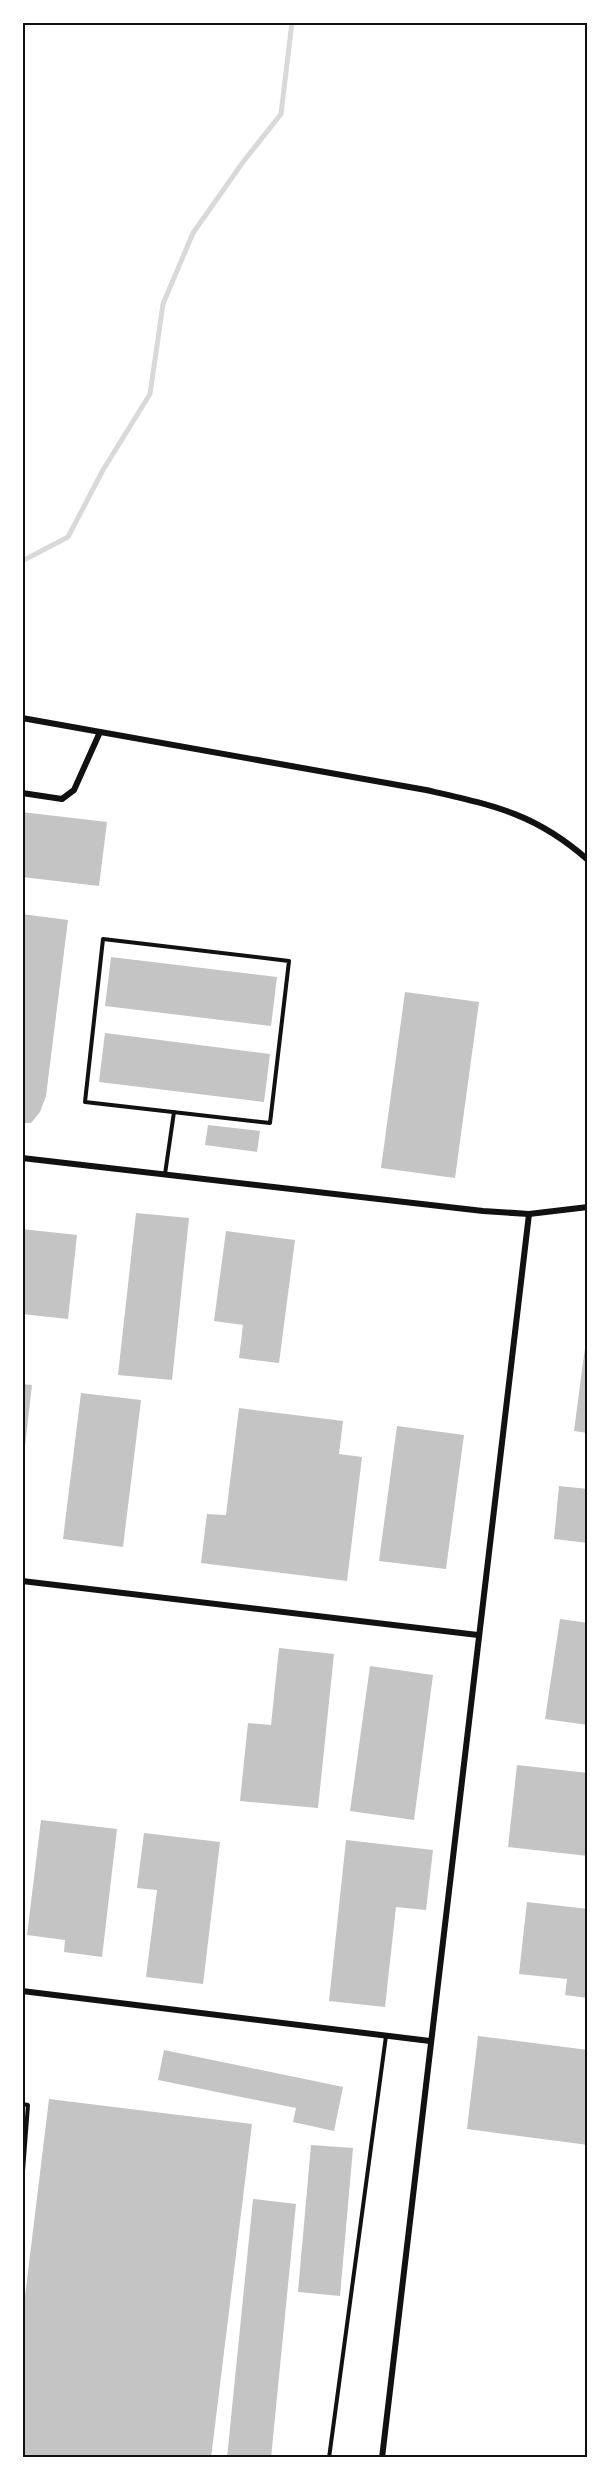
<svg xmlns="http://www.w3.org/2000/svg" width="610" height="2480" font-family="'Alegreya Sans',sans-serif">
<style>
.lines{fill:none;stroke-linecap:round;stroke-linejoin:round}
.stream{stroke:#d9d9d9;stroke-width:5}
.building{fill:#c4c4c4}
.service{stroke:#111;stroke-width:4}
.minor{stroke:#111;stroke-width:6}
.neatline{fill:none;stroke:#111;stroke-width:2}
</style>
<rect width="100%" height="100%" fill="#fff"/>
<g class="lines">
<path class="stream" d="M22 561 68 537 103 470 150 394 163 304 193 233 243 162 281 114 292 22"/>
</g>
<g class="building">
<path d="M22 812 107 822 99 886 22 877Z"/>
<path d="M22 914 68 920 46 1096 40 1112 31 1123H22Z"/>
<path d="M111 957 277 977 271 1026 105 1006Z"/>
<path d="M405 992 479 1002 455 1178 381 1168Z"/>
<path d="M105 1033 270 1054 264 1102 99 1082Z"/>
<path d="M208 1125 260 1131 257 1152 205 1145Z"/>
<path d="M136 1213 189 1218 172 1380 118 1375Z"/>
<path d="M22 1229 77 1235 68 1319 22 1314Z"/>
<path d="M226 1231 295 1240 279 1363 239 1358 243 1325 214 1321Z"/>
<path d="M586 1340H588V1433L574 1431Z"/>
<path d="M22 1384 32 1385 24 1455H22Z"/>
<path d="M81 1393 141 1400 123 1547 63 1539Z"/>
<path d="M239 1408 343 1421 339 1454 362 1457 347 1581 201 1563 207 1514 226 1515Z"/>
<path d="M397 1426 464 1435 446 1569 379 1561Z"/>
<path d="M559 1486 588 1489V1543L554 1539Z"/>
<path d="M560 1619 588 1623V1725L545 1719Z"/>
<path d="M279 1648 334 1654 318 1808 240 1801 248 1723 271 1725Z"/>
<path d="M370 1666 433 1675 414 1820 350 1811Z"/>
<path d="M517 1765 588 1773V1856L508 1847Z"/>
<path d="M41 1820 117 1829 102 1957 64 1952 65 1940 27 1935Z"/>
<path d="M144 1833 220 1842 203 1984 146 1977 157 1890 137 1888Z"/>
<path d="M346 1840 433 1850 426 1910 396 1907 385 2007 329 2001Z"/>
<path d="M527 1902 588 1909V1998L565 1995 567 1979 519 1974Z"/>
<path d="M478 2036 588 2050V2145L467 2129Z"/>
<path d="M164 2050 343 2087 334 2131 293 2122 296 2108 158 2080Z"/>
<path d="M49 2099 252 2124 211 2458H22V2321Z"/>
<path d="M311 2145 353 2148 340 2296 298 2292Z"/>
<path d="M253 2199 296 2204 271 2458H227Z"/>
</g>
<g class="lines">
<g class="service">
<path d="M103 939 289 961 270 1123 85 1102Z"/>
<path d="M165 1174 174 1112"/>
<path d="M22 2104 28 2105 22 2184"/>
<path d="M329 2458 386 2036"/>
</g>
<g class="minor">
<path d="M22 718 426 790C492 805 535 813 588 860"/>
<path d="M22 793 62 799 74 790 100 732"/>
<path d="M22 1158 483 1211 529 1214 588 1207"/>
<path d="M22 1581 478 1635"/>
<path d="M22 1991 430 2041"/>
<path d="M382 2458 529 1214"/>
</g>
</g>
<rect width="610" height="2480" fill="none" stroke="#ffffff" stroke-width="48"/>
<rect x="24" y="24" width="562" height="2432" class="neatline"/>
</svg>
